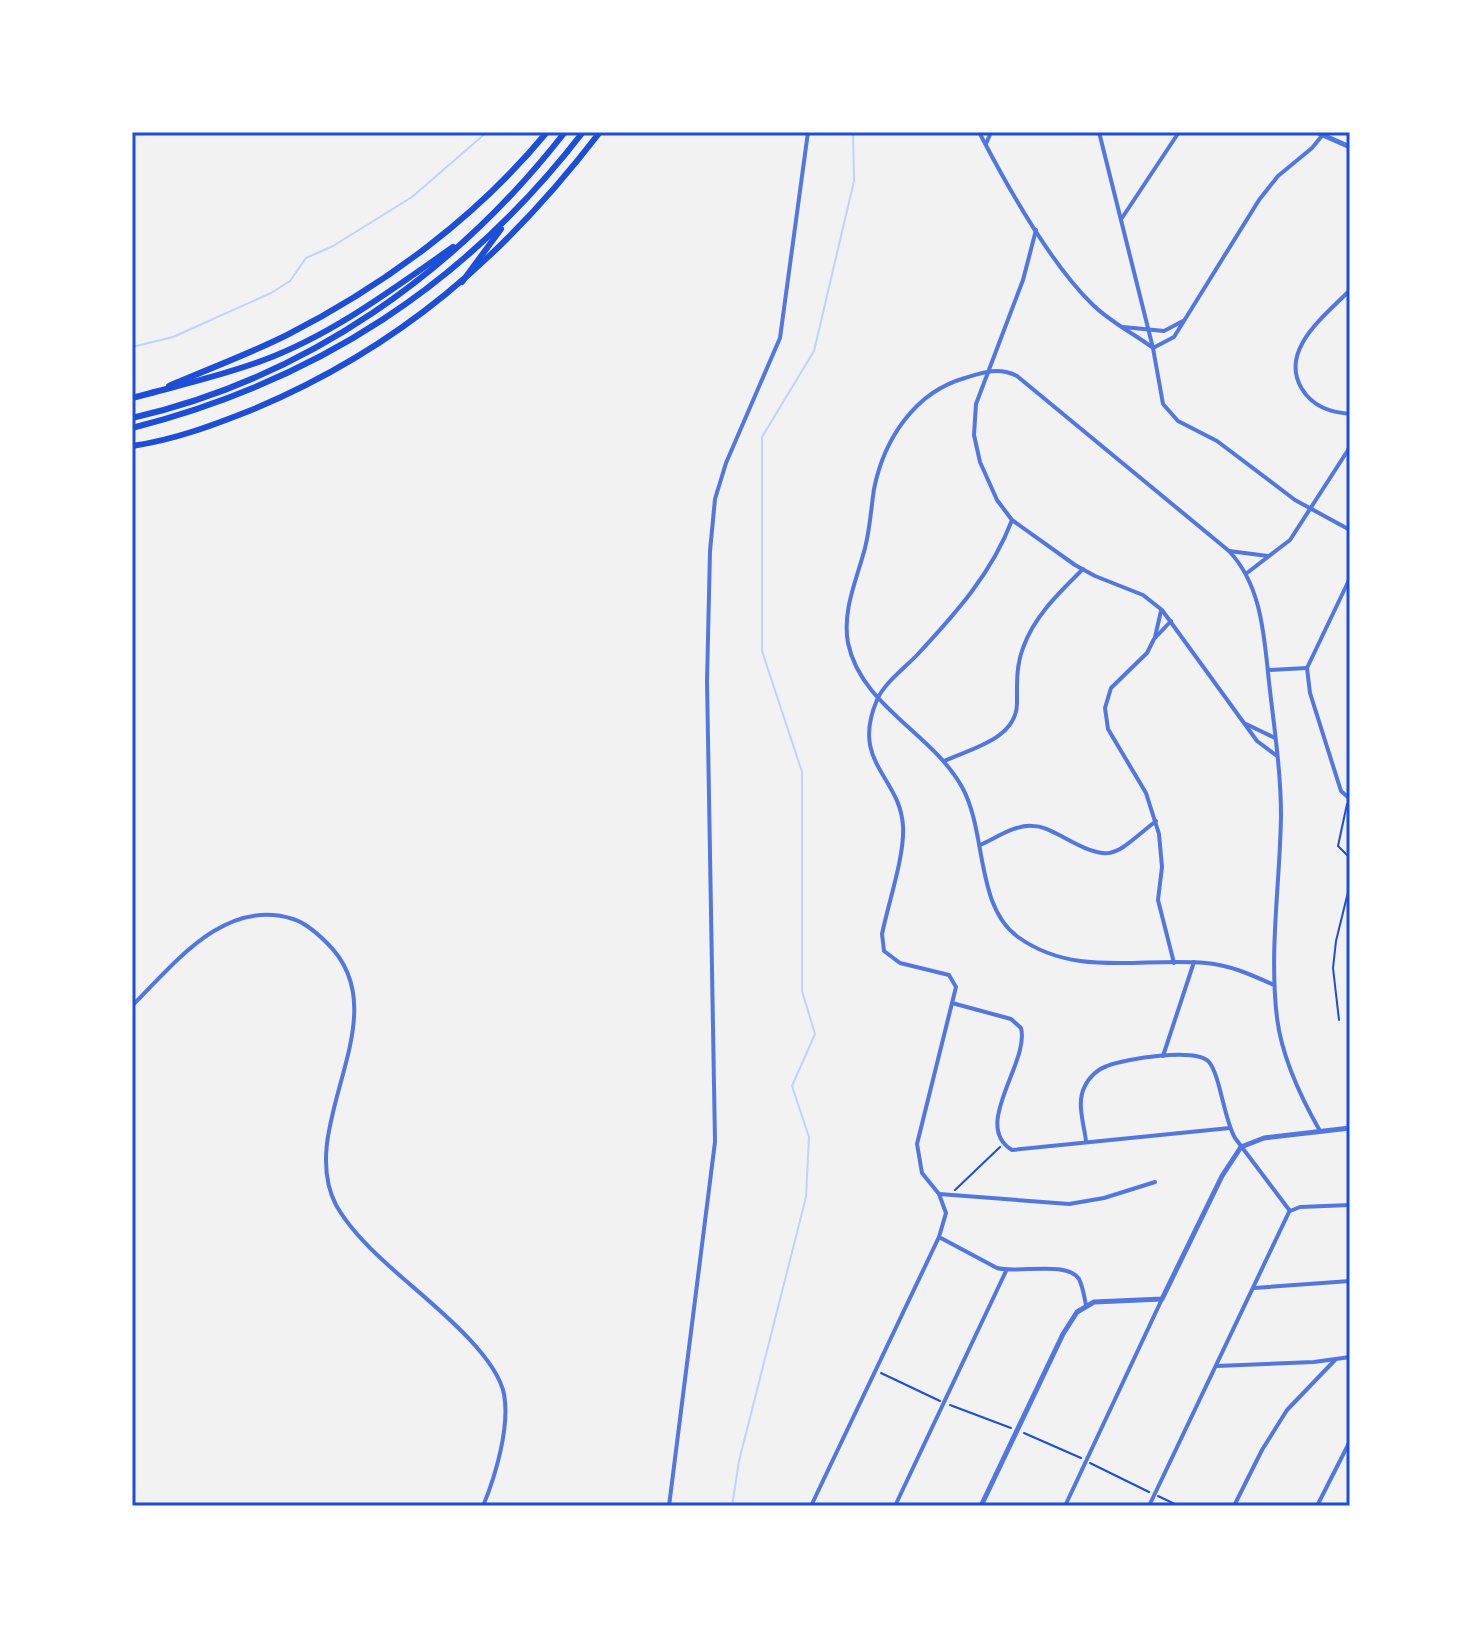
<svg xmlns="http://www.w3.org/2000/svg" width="1482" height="1638" font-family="'PT Sans Narrow',sans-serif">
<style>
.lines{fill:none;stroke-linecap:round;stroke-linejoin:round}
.stream{stroke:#bfd3fe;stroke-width:2}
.path{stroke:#1d4ed8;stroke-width:2}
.minor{stroke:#5277de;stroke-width:4}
.tertiary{stroke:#5277de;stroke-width:5}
.primary{stroke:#1d4ed8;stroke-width:6}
.trunk{stroke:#1d4ed8;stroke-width:6}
.neatline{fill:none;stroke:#1d4ed8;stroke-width:3}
</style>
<rect width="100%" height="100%" fill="#f2f2f2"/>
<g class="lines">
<g class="stream">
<path d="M953 132 958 134"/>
<path d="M132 347 173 337 271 293 290 281 306 258 333 246 412 197 487 132"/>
<path d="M732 1506 739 1461 806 1197 809 1137 792 1086 815 1034 802 991V772L762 651V437L814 351 854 181 853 132"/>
</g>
<g class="path">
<path d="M1347 804 1338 846 1350 858"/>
<path d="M1339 1020 1333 968 1336 941 1350 884"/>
<path d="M955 1190 1000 1147"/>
<path d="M881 1373 940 1401"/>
<path d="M950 1405 1011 1428"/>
<path d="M1024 1433 1081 1458"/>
<path d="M1090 1463 1149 1492"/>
<path d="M1158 1496 1179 1506"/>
</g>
<g class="minor">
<path d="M979 132C1007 186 1049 262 1092 304 1110 322 1133 333 1153 348L1174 337 1259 200 1278 176 1312 148 1325 132"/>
<path d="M1099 132 1153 348 1163 404 1178 421 1217 441 1295 500 1350 530"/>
<path d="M986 144 991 132"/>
<path d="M1122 218 1179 132"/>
<path d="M1036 230 1023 280 976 404 974 435 980 462 997 500 1012 520 1075 565 1095 576 1143 595 1162 610 1257 741 1277 756"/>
<path d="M1350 290C1326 315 1278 350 1302 389 1313 407 1330 412 1350 414"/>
<path d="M1123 327 1164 331 1183 321"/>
<path d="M1229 551 1268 556"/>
<path d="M1247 573 1290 540 1350 447"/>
<path d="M1350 578 1307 668 1310 693 1341 791 1350 799"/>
<path d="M1171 621 1154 639 1147 653 1111 688 1105 708 1108 729 1146 793 1159 834 1162 867 1158 900 1174 963"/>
<path d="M1155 637 1161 611"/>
<path d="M1268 670 1307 668"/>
<path d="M1246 724 1275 738"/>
<path d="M944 761C970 749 1017 739 1017 703 1017 685 1016 666 1023 648 1034 616 1060 592 1083 569"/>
<path d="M980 845C996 838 1016 824 1033 826 1044 826 1053 832 1063 837 1114 865 1113 855 1156 821"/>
<path d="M1274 985C1252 975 1230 965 1206 963 1141 957 1075 978 1018 937 975 906 987 832 962 787 932 733 861 706 848 643 842 610 857 579 865 548 870 529 871 509 874 489 884 439 915 392 965 378 984 372 999 367 1017 376L1229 551C1262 586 1264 636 1269 682 1274 727 1281 771 1281 816 1280 883 1269 951 1277 1018 1282 1058 1300 1096 1320 1131"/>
<path d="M952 1003 1011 1019 1021 1028C1030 1062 971 1126 1012 1150L1230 1128"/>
<path d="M132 1006C174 964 225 897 293 919 306 923 318 934 327 943 402 1016 294 1124 336 1205 349 1228 368 1247 387 1264 420 1295 495 1350 504 1394 510 1426 496 1475 483 1506"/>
<path d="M1163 1056 1194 962"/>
<path d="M1086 1141C1084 1124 1076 1102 1085 1086 1089 1077 1098 1069 1107 1066 1125 1059 1196 1047 1209 1062 1220 1075 1224 1119 1235 1138L1290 1211"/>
<path d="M939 1194 1069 1204 1104 1198 1155 1182"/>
<path d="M1290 1211 1300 1207 1350 1205"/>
<path d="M939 1237 997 1268C1018 1274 1066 1260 1079 1279 1083 1287 1084 1296 1086 1305"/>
<path d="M1254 1288 1350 1281"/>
<path d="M1217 1366 1314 1362 1350 1357"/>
<path d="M669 1506 715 1142 707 681 710 551 715 499 726 463 780 338 808 132"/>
<path d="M811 1506 939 1237 946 1213 939 1194 922 1173 917 1144 956 987 949 975 900 963 884 951 882 934C888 904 905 855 903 826 900 776 850 763 877 700 884 683 906 667 918 654 956 613 992 573 1012 520"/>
<path d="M895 1506 1006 1271"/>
<path d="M1065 1506 1162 1299"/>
<path d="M1149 1506 1289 1212"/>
<path d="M1234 1506 1262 1450 1287 1410 1335 1360"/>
<path d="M1317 1506 1350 1441"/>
</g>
<g class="tertiary">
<path d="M1316 132 1350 147"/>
<path d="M981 1506 1063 1334 1077 1312 1094 1302 1162 1299 1222 1176 1241 1147 1264 1138 1350 1128"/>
</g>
<g class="primary">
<path d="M169 386C208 369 249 354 287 335 385 285 477 217 547 132"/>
<path d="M132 398 155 392"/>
<path d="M132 446C174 440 214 425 254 409 399 348 505 256 600 132"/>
</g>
<g class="trunk">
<path d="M462 282 501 229"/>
<path d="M151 393C189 383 227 374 264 360 333 334 393 289 453 247"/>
<path d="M132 418C307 378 456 272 565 132"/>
<path d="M132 428C317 381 466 284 583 132"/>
</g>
</g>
<rect width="1482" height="1638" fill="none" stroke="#ffffff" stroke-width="268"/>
<rect x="134" y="134" width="1214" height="1370" class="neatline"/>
</svg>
